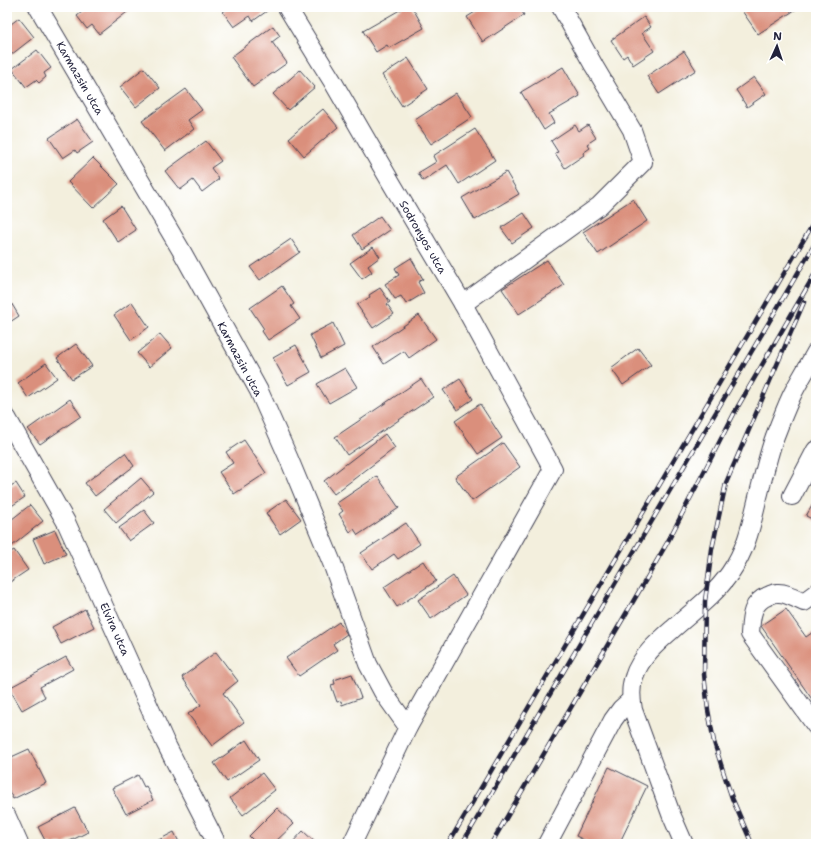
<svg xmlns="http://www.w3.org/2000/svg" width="823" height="851" font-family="'Shantell Sans',sans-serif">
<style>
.building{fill:#da8f7c}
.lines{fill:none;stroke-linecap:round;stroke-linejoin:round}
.minor-casing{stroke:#414153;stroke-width:20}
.minor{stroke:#fff;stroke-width:18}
.rail-casing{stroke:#22223b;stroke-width:4.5}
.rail{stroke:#fff;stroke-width:3;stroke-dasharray:9;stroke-linecap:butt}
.labels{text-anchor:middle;stroke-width:3;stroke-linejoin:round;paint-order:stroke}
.street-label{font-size:11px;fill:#22223b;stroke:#fff}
</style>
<rect width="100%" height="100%" fill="#fff"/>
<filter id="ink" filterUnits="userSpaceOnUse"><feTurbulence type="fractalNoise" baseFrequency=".025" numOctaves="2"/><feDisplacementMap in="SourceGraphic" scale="8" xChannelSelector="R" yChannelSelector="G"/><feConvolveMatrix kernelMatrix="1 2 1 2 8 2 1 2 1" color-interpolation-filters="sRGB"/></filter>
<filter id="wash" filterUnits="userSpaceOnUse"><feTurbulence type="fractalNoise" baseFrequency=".012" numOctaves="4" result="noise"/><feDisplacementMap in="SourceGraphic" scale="16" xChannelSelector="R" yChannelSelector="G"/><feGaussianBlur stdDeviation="0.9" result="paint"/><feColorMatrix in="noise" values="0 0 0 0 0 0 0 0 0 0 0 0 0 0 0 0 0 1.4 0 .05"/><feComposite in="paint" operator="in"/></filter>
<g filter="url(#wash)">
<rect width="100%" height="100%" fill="#f3efdd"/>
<g id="blocks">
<g class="building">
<path d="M88 7H129L131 9 99 34 92 25 87 29 77 16Z"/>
<path d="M229 7H264L267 11 253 21 250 16 234 27 223 12Z"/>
<path d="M405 7H412L424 28 389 48 387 45 376 52 363 31Z"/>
<path d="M483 7H519L524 15 483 42 467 17Z"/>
<path d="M741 7H798V8L758 34 740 8Z"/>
<path d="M644 17 651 27 642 33 654 51 633 65 627 55 623 58 611 40Z"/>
<path d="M19 18 34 37 7 58V27Z"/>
<path d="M273 26 280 36 272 42 287 63 253 87 231 57Z"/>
<path d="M37 50 51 68 44 73 46 77 39 83 36 80 26 87 12 69Z"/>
<path d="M684 51 696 70 659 94 647 76Z"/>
<path d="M408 58 428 89 402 106 382 75Z"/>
<path d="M563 67 580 96 549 114 554 123 544 130 521 92Z"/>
<path d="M144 68 160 88 136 107 120 87Z"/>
<path d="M300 70 315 87 288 110 273 94Z"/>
<path d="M754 77 766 94 747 107 736 90Z"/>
<path d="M186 89 202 110 188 120 194 129 165 151 142 121Z"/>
<path d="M456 93 472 117 431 144 415 120Z"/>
<path d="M323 109 338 127 304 156 289 138Z"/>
<path d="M77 119 93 142 77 153 75 150 63 158 49 138Z"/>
<path d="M575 125 579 131 588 125 596 138 587 144 590 148 583 153 584 155 565 168 555 153 558 152 551 141Z"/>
<path d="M475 129 495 160 459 184 447 165 423 181 418 173 436 162 433 156Z"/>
<path d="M206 141 221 161 211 168 219 179 202 192 193 180 180 190 165 171Z"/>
<path d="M93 158 119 184 93 208 68 182Z"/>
<path d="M506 172 519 194 475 220 462 198Z"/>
<path d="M633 199 647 221 598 254 583 232Z"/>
<path d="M121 206 136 230 118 242 103 219Z"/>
<path d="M524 213 534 228 512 243 501 228Z"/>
<path d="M380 216 390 230 362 249 353 235Z"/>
<path d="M291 239 300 252 260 280 250 267Z"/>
<path d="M373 247 380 257 368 266 372 272 362 279 350 263Z"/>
<path d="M411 258 423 279 418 282 424 293 406 304 401 296 395 299 385 284 399 275 395 268Z"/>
<path d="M547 260 564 285 519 314 502 289Z"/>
<path d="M282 286 294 304 291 306 300 319 268 340 262 331 264 329 250 308Z"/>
<path d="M380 288 390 302 387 304 394 314 373 328 357 305 370 297 369 295Z"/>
<path d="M7 296 19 316 7 324Z"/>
<path d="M132 302 149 327 131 340 114 315Z"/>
<path d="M419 315 436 339 409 358 404 351 384 364 373 347Z"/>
<path d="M333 323 344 346 321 358 310 335Z"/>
<path d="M160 334 172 348 149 367 137 353Z"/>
<path d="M76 344 92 366 72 379 57 358Z"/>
<path d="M296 345 311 372 288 385 273 358Z"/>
<path d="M638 348 651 365 623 385 611 368Z"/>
<path d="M46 363 57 378 28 398 18 383Z"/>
<path d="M345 368 357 387 329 403 317 384Z"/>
<path d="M421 379 433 397 347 455 335 437Z"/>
<path d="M460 379 473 399 457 410 443 390Z"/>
<path d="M70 399 81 416 40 444 28 429Z"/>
<path d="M480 404 502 438 478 454 455 421Z"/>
<path d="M385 434 395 448 334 494 324 481Z"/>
<path d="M244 440 266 473 234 494 219 472 233 463 226 452Z"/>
<path d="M503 443 520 467 472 501 455 477Z"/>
<path d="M125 453 134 466 95 496 85 483Z"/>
<path d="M377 476 399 508 358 535 354 529 350 532 339 514 343 511 337 503Z"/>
<path d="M141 478 153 492 116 523 104 509Z"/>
<path d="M16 483 25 497 7 509V488Z"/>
<path d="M286 499 301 519 280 534 266 513Z"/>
<path d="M816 499V521L806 516Z"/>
<path d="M30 505 43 521 7 550V523Z"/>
<path d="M144 510 154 523 129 541 119 528Z"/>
<path d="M406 523 420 544 398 559 394 554 372 569 361 553Z"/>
<path d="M55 530 66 554 44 564 33 539Z"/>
<path d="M14 550 28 570 7 584V554Z"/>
<path d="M423 561 436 581 397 607 384 587Z"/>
<path d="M453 576 466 595 431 619 418 600Z"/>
<path d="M85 609 94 627 61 644 52 627Z"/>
<path d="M786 609 806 637 816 630V705L761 626Z"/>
<path d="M339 622 347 634 333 644 337 650 299 676 286 658Z"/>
<path d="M216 652 238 681 223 693 244 722 212 746 188 714 201 705 182 677Z"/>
<path d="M66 657 73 669 40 687 45 697 22 710 9 688Z"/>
<path d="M352 674 361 698 342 705 341 701 337 702 331 685 335 684 334 680Z"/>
<path d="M246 740 259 760 227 782 214 763Z"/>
<path d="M29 749 46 783 13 799 7 787V759Z"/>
<path d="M609 767 647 786 619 844H592L576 836Z"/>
<path d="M262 773 275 790 243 815 230 798Z"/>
<path d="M138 775 144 787 146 786 153 800 126 814 112 788Z"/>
<path d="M75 808 88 832 64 844H47L38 827Z"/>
<path d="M277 808 294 824 273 844H257L249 836Z"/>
<path d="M303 831 317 844H291Z"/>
<path d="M174 832 180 844H151Z"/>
</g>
</g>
</g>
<g filter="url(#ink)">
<use href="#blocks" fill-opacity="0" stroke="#414153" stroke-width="1"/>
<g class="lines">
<g class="minor-casing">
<g id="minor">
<path d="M38 7 181 250 259 391 289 459 332 563 368 664 383 692 408 727"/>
<path d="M287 7 315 53 333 82 392 184 463 304 553 469 408 727 352 844"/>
<path d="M463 304 599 206 643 162 632 130 594 66 561 7"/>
<path d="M7 418 66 522 165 742 217 844"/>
<path d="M792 496 816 450"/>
<path d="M816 593 804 602C797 599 785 592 777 593 774 593 770 595 768 596 751 602 751 619 750 634L816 726"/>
<path d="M7 817 19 844"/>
<path d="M547 844 613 720 621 709 631 700"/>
<path d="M684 844 671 814 633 710C631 699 630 687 634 677 640 657 659 641 674 628 693 611 715 595 730 573 747 548 751 526 758 497 763 478 768 455 775 436 780 423 785 410 791 397 798 382 808 367 816 352"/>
</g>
</g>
<use href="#minor" class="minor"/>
<g class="rail-casing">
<g id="rail">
<path d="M448 844 816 219"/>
<path d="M462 844 816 242"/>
<path d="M491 844 648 576 667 543 737 408 816 272"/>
<path d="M752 844 732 798 724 774 714 742 708 710 704 674 705 601 712 549 726 483 804 302"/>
</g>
</g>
<use href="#rail" class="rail"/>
</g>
</g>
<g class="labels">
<g class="street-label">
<text transform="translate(80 78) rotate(60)" y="4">Karmazsin utca</text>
<text transform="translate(423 237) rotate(60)" y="4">Sodronyos utca</text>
<text transform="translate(240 359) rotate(62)" y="4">Karmazsin utca</text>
<text transform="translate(115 629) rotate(66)" y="4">Elvira utca</text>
</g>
</g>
<rect width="823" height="851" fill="none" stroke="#fff" stroke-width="24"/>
<g transform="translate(777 46) rotate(3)" stroke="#ffffff" stroke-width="3" paint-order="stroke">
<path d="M0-3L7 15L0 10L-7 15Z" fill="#22223b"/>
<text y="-6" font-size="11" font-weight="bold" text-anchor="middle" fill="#22223b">N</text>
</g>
</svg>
